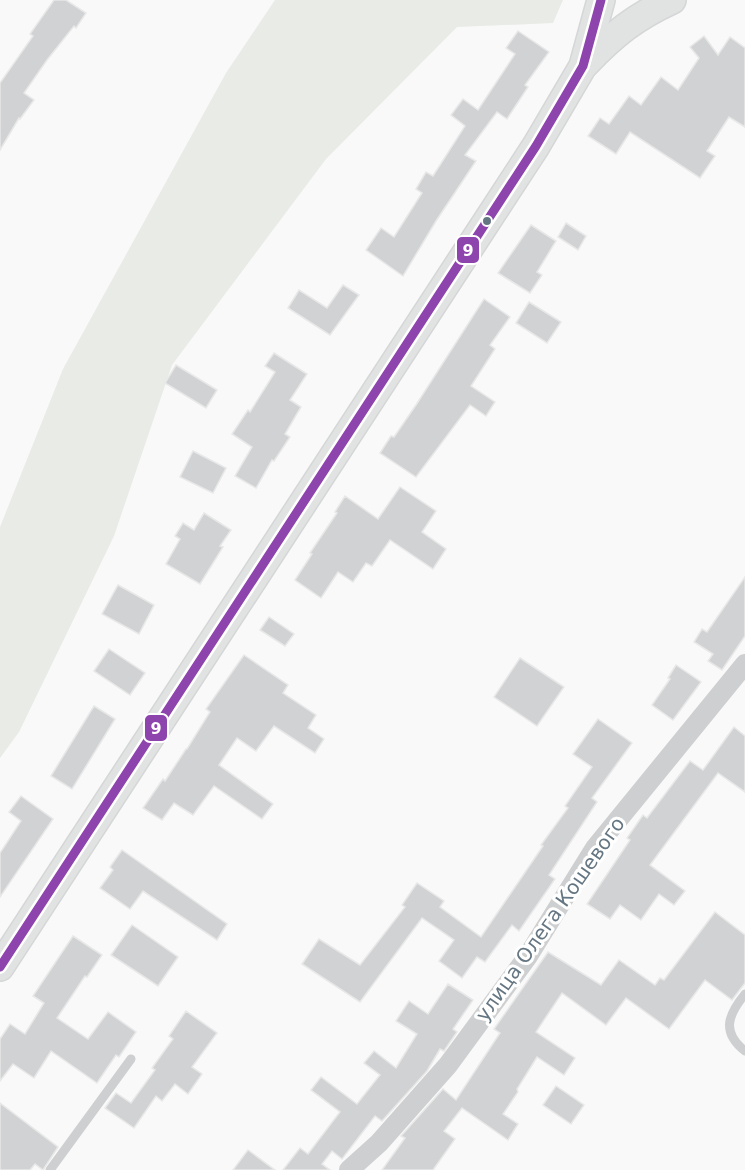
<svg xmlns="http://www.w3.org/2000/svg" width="745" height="1170" font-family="'DejaVu Sans',sans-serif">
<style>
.green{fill:#e8ebe6}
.building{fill:#d0d2d3;stroke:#e8e8e8;stroke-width:1.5}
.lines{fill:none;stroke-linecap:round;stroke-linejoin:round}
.secondary-casing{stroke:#d5d6d7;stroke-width:30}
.lane{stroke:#cecfd0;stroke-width:9}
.street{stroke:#cecfd0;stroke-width:20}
.secondary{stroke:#e1e2e2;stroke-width:27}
.bus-1-casing{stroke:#fff;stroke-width:14}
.bus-1{stroke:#8e44ad;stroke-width:9}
.bus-dot{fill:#657683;stroke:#fff;stroke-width:2}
.labels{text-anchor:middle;stroke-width:6;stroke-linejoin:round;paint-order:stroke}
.street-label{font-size:20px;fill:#657683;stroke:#fff}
.line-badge{stroke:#fff;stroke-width:2}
.badge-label{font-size:16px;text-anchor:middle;font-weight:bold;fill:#fff}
</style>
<rect width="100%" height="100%" fill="#f9f9f9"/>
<path class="green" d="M275 0H563L553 23 457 27 326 159 172 365 114 536 19 732 0 758V527L63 369 226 73Z"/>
<g class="building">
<path d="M54 0H66L86 13 76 28 74 26 47 60 24 93 34 100 20 119 19 118 0 150V83L33 36 30 34Z"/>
<path d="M518 31 549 52 525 85 528 87 507 119 497 112 465 155 476 161 436 221 403 276 366 250 381 228 394 237 422 193 416 189 426 172 433 176 465 126 451 115 463 99 478 110 515 54 506 48Z"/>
<path d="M704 36 718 55 730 37 745 48V127L729 117 707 151 715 156 700 178 630 132 616 154 588 136 600 118 609 124 629 96 641 105 661 77 678 90 699 58 690 47Z"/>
<path d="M566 223 586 236 578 250 558 237Z"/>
<path d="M531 225 556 241 537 272 542 275 530 293 498 273Z"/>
<path d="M343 285 359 295 330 335 288 308 299 290 327 308Z"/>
<path d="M484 299 510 317 490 345 495 349 471 386 495 402 486 416 470 405 416 477 380 453 391 436 394 437 416 405Z"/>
<path d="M529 302 561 322 547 343 516 323Z"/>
<path d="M274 353 307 374 290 400 301 407 285 434 290 437 274 461 272 460 256 488 235 476 252 447 232 434 248 410 250 412 275 372 265 366Z"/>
<path d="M176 365 217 390 206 408 165 383Z"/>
<path d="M193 451 226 468 213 493 180 477Z"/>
<path d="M400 487 436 511 422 532 446 549 433 569 390 540 372 566 366 563 353 582 338 572 321 598 295 580 312 554 310 553 337 513 335 512 345 496 378 519Z"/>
<path d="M204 513 231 530 220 546 223 547 200 584 166 564 180 539 175 536 183 523 194 530Z"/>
<path d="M745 577V636L722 670 708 661 713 654 694 642 702 629 707 632Z"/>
<path d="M118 585 154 605 139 634 102 614Z"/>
<path d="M269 617 294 634 285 646 260 630Z"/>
<path d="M109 649 145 673 130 695 94 671Z"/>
<path d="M244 655 288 685 283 693 316 715 308 728 324 739 315 753 274 726 256 751 237 738 219 765 273 804 262 819 214 786 193 815 174 803 162 820 143 808 163 779 165 781 186 749H187L210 712 206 709Z"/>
<path d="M520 658 564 687 537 726 494 697Z"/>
<path d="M676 665 701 682 673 720 652 705 670 679 668 678Z"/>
<path d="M94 706 115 719 72 789 51 776Z"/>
<path d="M598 719 632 743 592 798 597 802 549 875 555 879 519 931 512 925 485 962 477 957 462 978 439 961 454 940 422 918 360 1002 302 964 319 939 360 965 405 907 402 905 417 883 444 901 440 907 481 937 543 846 541 845 568 808 565 806 592 767 573 754Z"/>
<path d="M734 727 745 736V792L718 773 650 865 685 891 674 905 659 894 641 920 620 905 610 919 587 904 630 840 627 838 643 815 647 818 690 761 703 770Z"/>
<path d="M21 796 53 819 0 897V853L21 821 9 812Z"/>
<path d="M122 850 227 924 217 940 143 891 130 909 100 888 113 870 110 867Z"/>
<path d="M715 912 745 935V983L732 1000 705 980 669 1029 626 998 606 1025 562 993 536 1032 575 1058 564 1075 537 1057 517 1089 518 1092 503 1114 518 1124 508 1140 462 1108 444 1131 455 1139 433 1170H382L405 1138 401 1136 443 1089 456 1100 500 1033 494 1029 548 952 601 985 619 960 655 985 660 978 664 980Z"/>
<path d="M132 925 178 957 158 986 111 955Z"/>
<path d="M73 936 102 955 87 977 85 976 57 1018 88 1039 108 1012 136 1032 119 1057 116 1055 97 1083 51 1051 34 1078 13 1064 0 1081V1039L10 1024 25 1034 44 1003 33 996Z"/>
<path d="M448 984 473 1000 453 1029 457 1032 444 1051 440 1049 427 1071 382 1121 375 1116 342 1159 332 1151 322 1164 330 1170H283L300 1148 308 1154 340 1112 311 1090 321 1077 357 1104 380 1075 364 1063 374 1051 396 1068 417 1034 396 1021 409 1001 428 1014Z"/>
<path d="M186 1011 217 1033 192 1067 202 1074 188 1094 175 1084 162 1101 156 1096 134 1128 105 1108 116 1093 131 1103 155 1070 152 1068 173 1039 169 1036Z"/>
<path d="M556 1086 584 1105 571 1124 543 1105Z"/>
<path d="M0 1103 58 1147 43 1170 35 1164 30 1170H0Z"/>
<path d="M248 1150 275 1170H233Z"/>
</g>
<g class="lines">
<g class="secondary-casing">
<g id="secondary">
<path d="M586 63C614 34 635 17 672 0"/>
<path d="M0 967 536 146 583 66 601 0"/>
</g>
</g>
<g class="lane">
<path d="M745 994C728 1015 721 1032 745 1051"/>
<path d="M50 1170 131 1059"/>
</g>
<path class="street" d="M349 1170 379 1143 448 1065 528 956 595 848 745 664"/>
<use href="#secondary" class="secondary"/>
<g class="bus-1-casing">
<path id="bus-1" d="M0 967 536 146 583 66 601 0"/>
</g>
<use href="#bus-1" class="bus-1"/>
</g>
<circle class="bus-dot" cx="487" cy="221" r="5"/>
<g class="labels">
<g class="street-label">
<text transform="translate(550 919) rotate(-55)" y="7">улица Олега Кошевого</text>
</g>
</g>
<g class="line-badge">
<rect x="456" y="236" width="24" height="28" rx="6" fill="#8e44ad"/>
<rect x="144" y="714" width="24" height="28" rx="6" fill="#8e44ad"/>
</g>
<g class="badge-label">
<text x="468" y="256">9</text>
<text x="156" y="734">9</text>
</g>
</svg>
